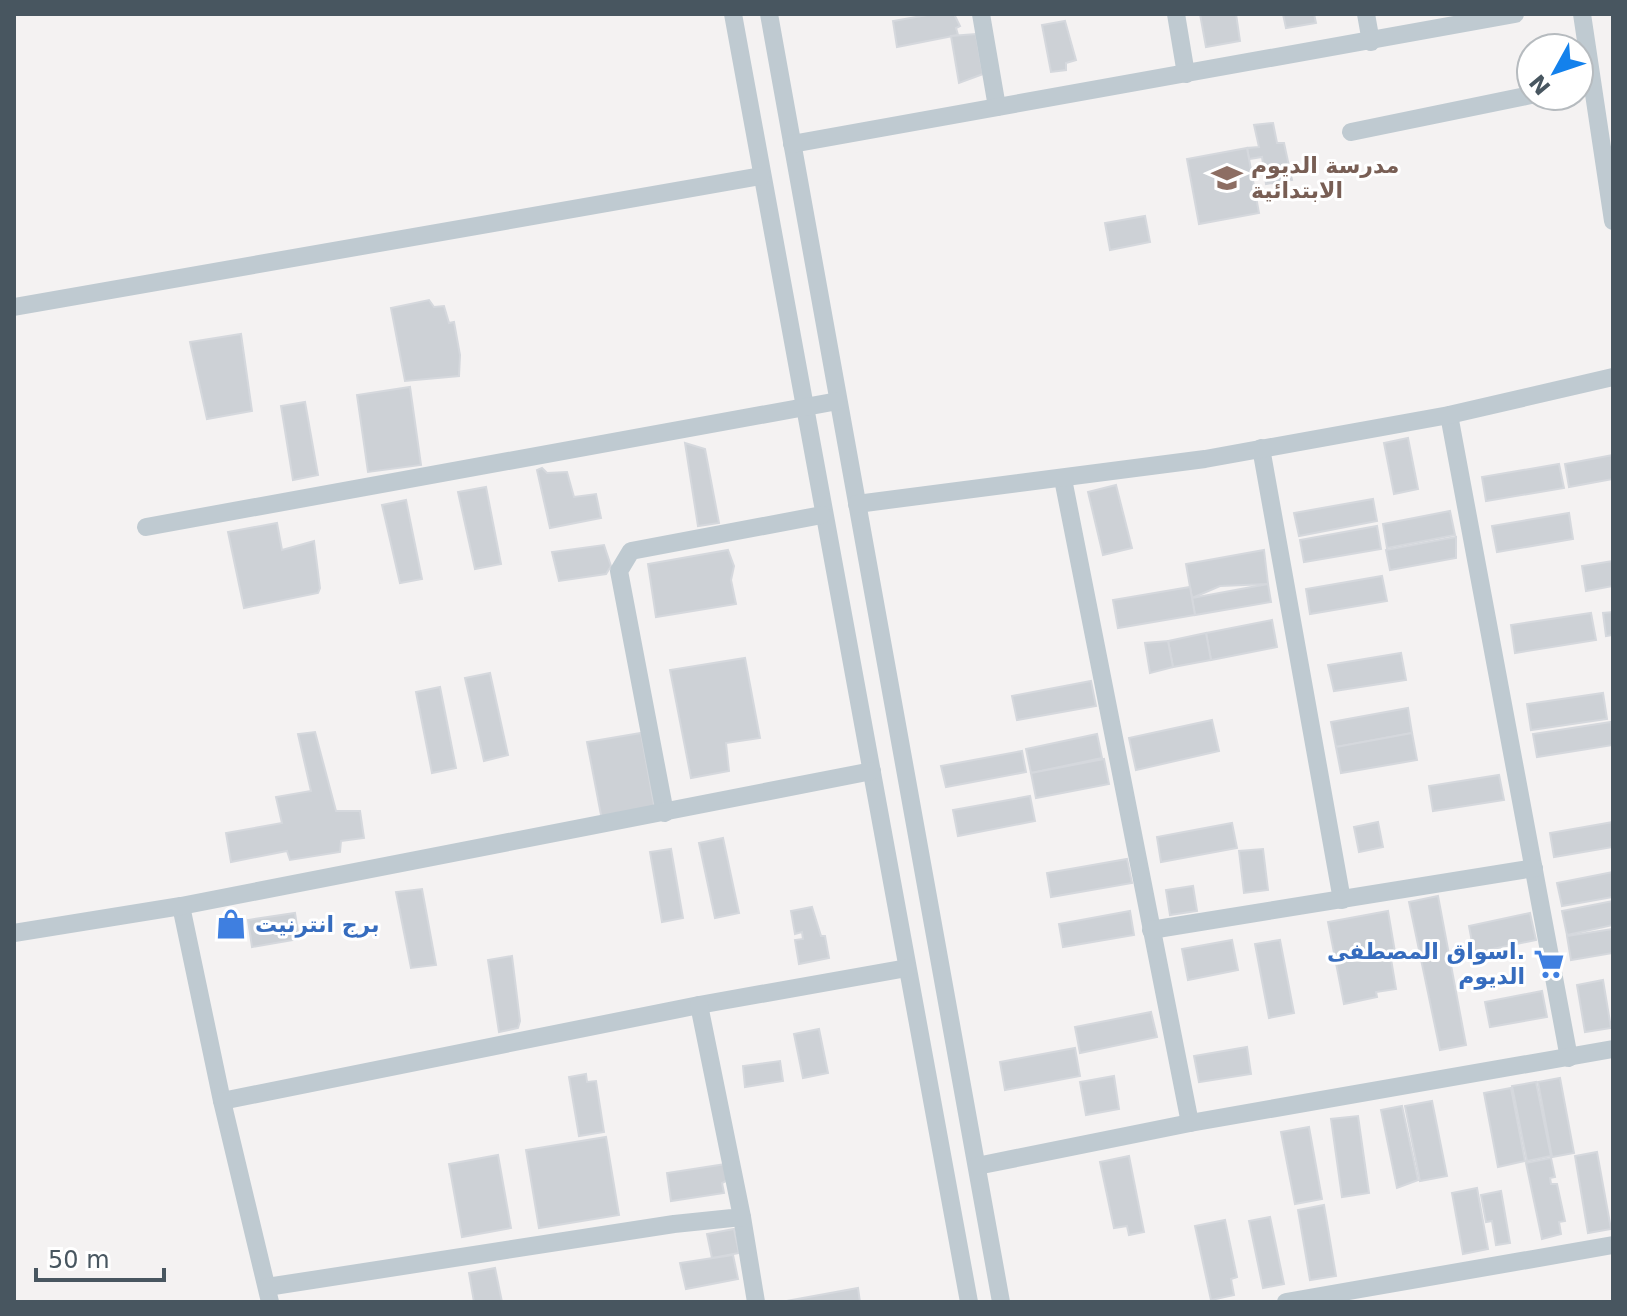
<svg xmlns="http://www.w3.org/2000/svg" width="1627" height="1316" font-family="'DejaVu Sans','Noto Naskh Arabic',sans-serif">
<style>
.building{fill:#cdd1d6;stroke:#d5d8dd;stroke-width:2}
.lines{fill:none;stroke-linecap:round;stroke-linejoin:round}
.minor{stroke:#bfcad1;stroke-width:18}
.labels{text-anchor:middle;stroke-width:6;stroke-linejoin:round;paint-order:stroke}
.education-label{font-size:22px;font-weight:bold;fill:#785e54;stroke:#fff;text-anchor:start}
.shop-label{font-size:22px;font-weight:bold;fill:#366cbe;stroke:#fff;text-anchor:start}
</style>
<rect width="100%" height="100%" fill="#f4f2f2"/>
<g class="building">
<path d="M933 14H954L960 26 956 28 958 35 897 47 893 21Z"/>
<path d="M1200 14H1236L1240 41 1206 47Z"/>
<path d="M1283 14H1314L1316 23 1286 28Z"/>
<path d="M1065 21 1076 60 1066 63V70L1051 72 1042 25Z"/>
<path d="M976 34 983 74 959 83 951 36Z"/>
<path d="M1273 123 1277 143H1284L1292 180 1266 184 1262 157 1249 159 1247 148 1259 147 1254 125Z"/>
<path d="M1247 148 1259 213 1199 224 1187 159Z"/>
<path d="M1145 216 1150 242 1110 250 1105 223Z"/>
<path d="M429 300 434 307 444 306 449 323 454 322 460 355 459 376 405 381 391 308Z"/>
<path d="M241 334 252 411 207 419 190 342Z"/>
<path d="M410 387 421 465 368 472 357 395Z"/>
<path d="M305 402 318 475 293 480 281 406Z"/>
<path d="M1408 438 1418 489 1394 494 1384 443Z"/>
<path d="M685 443 705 449 719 523 698 526Z"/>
<path d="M1613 455V479L1569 487 1565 464Z"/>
<path d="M1559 464 1564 488 1486 501 1482 477Z"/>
<path d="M542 468 547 473 567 472 574 497 596 494 601 518 550 528 537 470Z"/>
<path d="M1116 485 1132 548 1103 555 1088 492Z"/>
<path d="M486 487 501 564 475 569 458 492Z"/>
<path d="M1373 499 1377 521 1299 536 1294 513Z"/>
<path d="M406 500 422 579 400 583 382 505Z"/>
<path d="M1450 511 1455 535 1387 548 1383 524Z"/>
<path d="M1569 513 1573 539 1497 552 1492 526Z"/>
<path d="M277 523 282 550 314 541 320 588 318 593 244 608 228 532Z"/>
<path d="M1377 526 1381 549 1304 562 1300 540Z"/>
<path d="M1456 537V558L1390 570 1386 550Z"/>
<path d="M604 545 611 566 606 574 559 581 552 552Z"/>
<path d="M728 550 734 566 731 580 736 604 656 617 648 564Z"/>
<path d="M1264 550 1268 584 1220 586 1192 598 1186 564Z"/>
<path d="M1613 561V586L1586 591 1582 566Z"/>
<path d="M1382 576 1387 601 1310 614 1306 589Z"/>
<path d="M1268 584 1271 602 1195 615 1192 598Z"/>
<path d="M1190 587 1195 615 1118 628 1113 600Z"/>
<path d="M1613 612V635L1606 636 1603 613Z"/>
<path d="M1591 613 1596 640 1515 653 1511 625Z"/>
<path d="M1272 620 1277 647 1211 660 1206 633Z"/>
<path d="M1206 633 1211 660 1173 667 1168 641Z"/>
<path d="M1168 641 1173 667 1150 673 1145 643Z"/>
<path d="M1401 653 1406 680 1334 691 1328 665Z"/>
<path d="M745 658 760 738 726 743 729 771 691 778 670 670Z"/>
<path d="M490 673 508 755 484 761 465 678Z"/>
<path d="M1091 681 1096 706 1017 720 1012 696Z"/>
<path d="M440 687 456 768 432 773 416 692Z"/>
<path d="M1603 693 1607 719 1531 730 1527 704Z"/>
<path d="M1408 708 1412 733 1336 747 1331 722Z"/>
<path d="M1212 720 1219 751 1136 770 1129 738Z"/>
<path d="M1611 722 1613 745 1537 757 1533 734Z"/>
<path d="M315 732 336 811H360L364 838 341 841 340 852 290 860 287 851 231 862 226 833 282 823 276 797 311 791 298 734Z"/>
<path d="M641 733 655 810 602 820 587 742Z"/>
<path d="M1412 733 1417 760 1341 773 1336 747Z"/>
<path d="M1097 734 1102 758 1031 773 1026 749Z"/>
<path d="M1022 751 1026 772 946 787 941 766Z"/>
<path d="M1104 759 1109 784 1036 798 1031 773Z"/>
<path d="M1499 775 1504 800 1433 811 1429 786Z"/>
<path d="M1030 796 1035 821 958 836 953 810Z"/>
<path d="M1378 822 1383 847 1359 852 1354 827Z"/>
<path d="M1613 822V847L1554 857 1550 833Z"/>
<path d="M1232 823 1237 848 1161 862 1157 837Z"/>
<path d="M723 838 739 913 715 918 699 843Z"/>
<path d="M671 849 683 918 662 922 650 852Z"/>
<path d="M1263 849 1268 890 1244 893 1239 851Z"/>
<path d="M1127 859 1132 883 1051 897 1047 873Z"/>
<path d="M1613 872V897L1562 906 1557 883Z"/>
<path d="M1193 886 1197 911 1170 915 1166 890Z"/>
<path d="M422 889 436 965 411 968 396 892Z"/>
<path d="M1438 896 1466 1045 1440 1050 1409 902Z"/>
<path d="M1613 901V925L1567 935 1562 911Z"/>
<path d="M812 907 821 936H825L829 958 799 964 795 940 803 939 802 932 795 934 791 911Z"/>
<path d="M1130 911 1134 935 1063 947 1059 924Z"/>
<path d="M1388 911 1396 958 1391 959 1396 989 1376 992 1377 997 1344 1004 1328 922Z"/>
<path d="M295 913 299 939 252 947 248 920Z"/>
<path d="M1530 913 1536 940 1474 953 1469 926Z"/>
<path d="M1613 929V953L1571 960 1567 936Z"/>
<path d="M1232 940 1238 970 1188 980 1182 949Z"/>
<path d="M1280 940 1294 1013 1269 1018 1255 944Z"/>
<path d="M512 956 520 1021 518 1028 499 1032 488 960Z"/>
<path d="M1603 980 1611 1028 1585 1032 1577 985Z"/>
<path d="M1542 991 1547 1017 1490 1027 1485 1002Z"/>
<path d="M1151 1012 1157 1037 1080 1053 1075 1027Z"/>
<path d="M819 1029 828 1073 803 1078 794 1034Z"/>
<path d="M1247 1047 1251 1074 1199 1082 1194 1056Z"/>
<path d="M1075 1048 1080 1076 1005 1090 1000 1062Z"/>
<path d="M780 1061 783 1081 745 1087 743 1066Z"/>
<path d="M586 1074 587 1082 596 1081 604 1132 579 1136 569 1077Z"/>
<path d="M1114 1076 1119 1109 1086 1115 1080 1082Z"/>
<path d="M1560 1078 1574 1153 1552 1157 1538 1082Z"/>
<path d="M1536 1082 1551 1156 1527 1161 1512 1086Z"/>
<path d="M1511 1088 1525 1161 1498 1167 1484 1093Z"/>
<path d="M1432 1101 1447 1176 1420 1181 1405 1106Z"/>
<path d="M1402 1106 1418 1180 1397 1188 1381 1110Z"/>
<path d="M1358 1116 1369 1193 1342 1197 1331 1119Z"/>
<path d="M1309 1127 1322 1199 1295 1204 1281 1132Z"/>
<path d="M606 1137 619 1215 539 1228 526 1150Z"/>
<path d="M1597 1152 1611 1229 1588 1233 1575 1156Z"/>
<path d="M498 1155 511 1228 462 1237 449 1164Z"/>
<path d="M1129 1156 1144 1232 1129 1235 1127 1226 1114 1228 1100 1162Z"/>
<path d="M1551 1158 1555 1177 1550 1178 1551 1184H1557L1565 1221 1559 1222 1561 1234 1542 1239 1526 1163Z"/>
<path d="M726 1164 728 1180 722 1183 724 1193 671 1201 667 1173Z"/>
<path d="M1477 1188 1488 1249 1463 1254 1452 1193Z"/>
<path d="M1501 1191 1510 1243 1496 1245 1492 1221 1486 1222 1481 1195Z"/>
<path d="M1324 1205 1336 1276 1310 1280 1298 1210Z"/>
<path d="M1270 1217 1284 1284 1263 1288 1249 1221Z"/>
<path d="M1225 1220 1237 1277 1231 1279 1234 1295 1211 1300 1195 1226Z"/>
<path d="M734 1229 739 1253 712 1258 707 1234Z"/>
<path d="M733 1255 738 1279 686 1289 680 1263Z"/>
<path d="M495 1268 502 1302H474L469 1273Z"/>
<path d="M858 1288 860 1302H781Z"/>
</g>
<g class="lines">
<g class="minor">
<path d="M733 14 969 1302"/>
<path d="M769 14 1001 1302"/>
<path d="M981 14 997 107"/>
<path d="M1176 14 1186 74"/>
<path d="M1366 14 1371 42"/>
<path d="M1582 14 1613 221"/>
<path d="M1351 132 1531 95"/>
<path d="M792 144 1515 14"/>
<path d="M14 307 761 176"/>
<path d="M1449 415 1569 1058"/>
<path d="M1261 448 1342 900"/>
<path d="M1063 479 1190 1123"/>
<path d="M857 504 1205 459 1449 415 1613 377"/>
<path d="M146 527 838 401"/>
<path d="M665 813 619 571 631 551 822 515"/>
<path d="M181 906 222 1101 699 1005 907 968"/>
<path d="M1151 930 1534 868"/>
<path d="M14 933 181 906 872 771"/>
<path d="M222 1101 270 1302"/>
<path d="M977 1166 1190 1123 1613 1049"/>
<path d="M742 1217 756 1302"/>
<path d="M267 1287 674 1224 742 1217 699 1005"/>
<path d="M1286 1302 1613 1245"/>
</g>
</g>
<defs>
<g id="school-bare" transform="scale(2.4)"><path d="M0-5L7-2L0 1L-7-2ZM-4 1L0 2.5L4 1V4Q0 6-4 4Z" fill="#8d6e63" stroke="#fff" stroke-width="2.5" paint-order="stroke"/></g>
<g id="shop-bare" transform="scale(2.4)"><path d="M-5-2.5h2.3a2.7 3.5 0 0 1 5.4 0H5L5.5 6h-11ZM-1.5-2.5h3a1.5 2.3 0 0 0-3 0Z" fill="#3f7fe0" stroke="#fff" stroke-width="2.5" paint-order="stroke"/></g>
<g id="supermarket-bare" transform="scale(2.4)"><path d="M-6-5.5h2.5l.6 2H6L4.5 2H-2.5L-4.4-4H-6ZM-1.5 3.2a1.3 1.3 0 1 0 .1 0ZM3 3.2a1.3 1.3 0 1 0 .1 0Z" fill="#3f7fe0" stroke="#fff" stroke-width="2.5" paint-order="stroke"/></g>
</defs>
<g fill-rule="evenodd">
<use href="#school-bare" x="1227" y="178"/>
<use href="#shop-bare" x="231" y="924"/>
<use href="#supermarket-bare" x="1549" y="964"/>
</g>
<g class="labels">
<g class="education-label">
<text x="1251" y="173">مدرسة الديوم<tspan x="1251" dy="25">الابتدائية</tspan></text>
</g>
<g class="shop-label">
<text x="255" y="932">برج انترنيت</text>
<text x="1525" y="959" text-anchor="end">اسواق المصطفى.<tspan x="1525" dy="25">الديوم</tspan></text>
</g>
</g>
<rect width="1627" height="1316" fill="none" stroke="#485660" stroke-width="32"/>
<g transform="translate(1555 72) rotate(230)"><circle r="38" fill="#ffffff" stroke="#b6bbbf" stroke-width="2"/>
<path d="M0-6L14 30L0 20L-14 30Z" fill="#1381ec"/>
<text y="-12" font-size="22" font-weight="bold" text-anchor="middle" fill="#485660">N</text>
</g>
<path d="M36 1268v12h128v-12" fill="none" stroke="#485660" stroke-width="4"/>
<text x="48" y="1268" font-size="24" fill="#485660" stroke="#ffffff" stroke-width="6" paint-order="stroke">50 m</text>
</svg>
